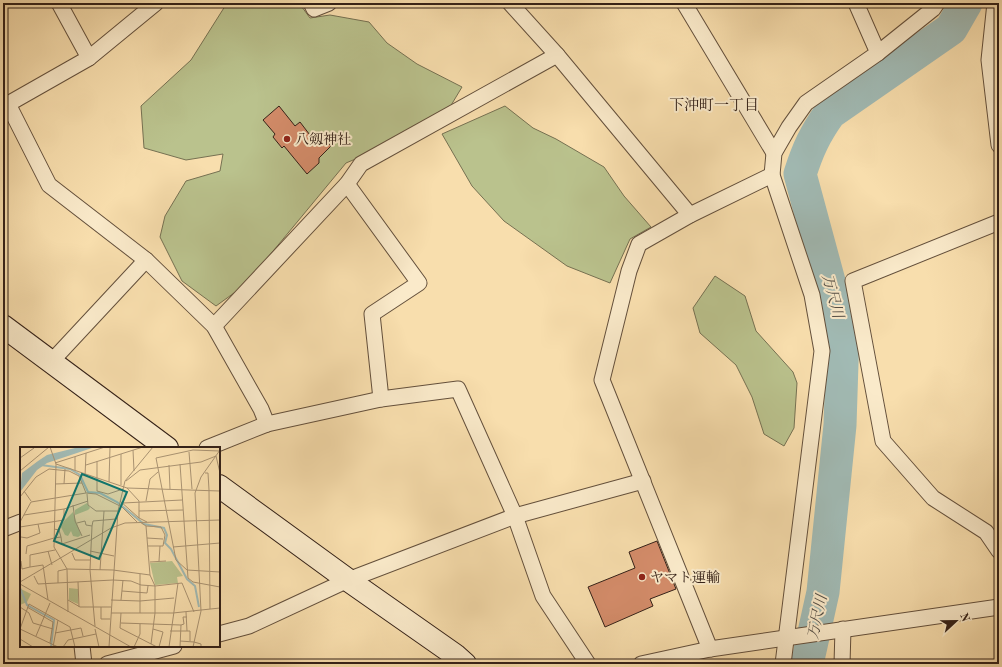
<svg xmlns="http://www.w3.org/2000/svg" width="1002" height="667" font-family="'Old Standard TT','Noto Serif JP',serif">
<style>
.green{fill:#bac28d;stroke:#767152}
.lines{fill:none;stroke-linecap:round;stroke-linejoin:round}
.river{stroke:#a1bab4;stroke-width:33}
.building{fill:#d48c6a;stroke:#332017}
.street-casing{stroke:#64503c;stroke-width:17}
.secondary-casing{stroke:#332017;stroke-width:24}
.street{stroke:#faeaca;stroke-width:15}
.secondary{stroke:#faeaca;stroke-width:22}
.poi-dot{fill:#8f2418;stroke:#faeaca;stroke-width:1.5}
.labels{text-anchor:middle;stroke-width:4;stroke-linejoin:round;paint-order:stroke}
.poi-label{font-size:14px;fill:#332017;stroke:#faeaca;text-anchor:start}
.neighbourhood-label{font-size:15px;fill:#332017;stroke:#faeaca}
.water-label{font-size:15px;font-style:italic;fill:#544e46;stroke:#faeaca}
.inset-river{fill:none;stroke:#a1bab4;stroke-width:2}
.inset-road{fill:none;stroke:#a99271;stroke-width:1}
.view{fill:#0f766e;fill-opacity:0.15;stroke:#0f766e;stroke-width:2}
.inset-edge{fill:none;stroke:#332017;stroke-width:2}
</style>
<rect width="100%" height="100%" fill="#f8dead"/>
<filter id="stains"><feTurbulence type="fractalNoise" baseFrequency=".005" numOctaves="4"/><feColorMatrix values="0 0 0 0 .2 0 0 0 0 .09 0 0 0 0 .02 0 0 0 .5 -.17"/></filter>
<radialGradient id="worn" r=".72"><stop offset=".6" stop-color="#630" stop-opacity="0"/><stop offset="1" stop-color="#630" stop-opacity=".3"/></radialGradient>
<g class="green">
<path d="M227 3H299L310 18 330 15 369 22 387 43 417 64 462 87 450 107 372 152 346 163 245 285 216 306 182 281 160 237 165 216 186 181 220 171 223 154 186 160 144 148 141 106 191 60Z"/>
<path d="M505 106 533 128 556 139 604 167 624 196 651 227 630 239 610 283 567 266 504 221 472 186 442 134Z"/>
<path d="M715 276 745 296 756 331 793 372 797 383 794 428 784 446 764 434 752 397 736 365 700 333 693 308Z"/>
</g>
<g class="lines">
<path class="river" d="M807 664 823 592 840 425 843 333 800 174C808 149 815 134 830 113L951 29 966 3"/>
</g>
<g class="building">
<path d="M279 106 295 126 300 122 313 139 320 132 331 146 319 158V163L307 174 284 146 282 148 273 137 275 134 263 120Z"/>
<path d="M657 541 676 589 650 599 653 606 605 627 588 587 635 568 629 552Z"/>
</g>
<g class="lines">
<g class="street-casing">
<g id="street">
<path d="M59 3 89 58 8 104 49 185 146 260 214 326 261 409 267 424"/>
<path d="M311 3 314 9 329 3"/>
<path d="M510 3 557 55 690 215"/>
<path d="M684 3 774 153"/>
<path d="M995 3 989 60 999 145"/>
<path d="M878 53 933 9 937 3"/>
<path d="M89 58 156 3"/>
<path d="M347 184 419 283 372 314 381 399"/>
<path d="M999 222 853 281 883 441 933 498 986 532 999 551"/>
<path d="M214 326 347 184 361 164 557 55"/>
<path d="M51 362 146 260"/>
<path d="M207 448 267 424 381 399 458 389 515 516 543 596 588 664"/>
<path d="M3 529 21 522"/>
<path d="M219 634 249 626 348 580 515 516 643 481"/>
<path d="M82 646 84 664"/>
<path d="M710 649 602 380 629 271 639 244 690 215 772 175"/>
<path d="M107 664 174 646"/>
<path d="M641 664 710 649 999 607"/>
<path d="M783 664 822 351 812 295 772 175 774 153 789 127 806 103 878 53 856 3"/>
<path d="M842 664 843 629"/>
</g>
</g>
<g class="secondary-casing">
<g id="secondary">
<path d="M3 326 167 448"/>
<path d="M219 486 348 580 455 655 465 664"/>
</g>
</g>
<use href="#street" class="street"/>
<use href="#secondary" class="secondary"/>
</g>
<g class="poi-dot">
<circle cx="287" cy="139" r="4"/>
<circle cx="642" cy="577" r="4"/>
</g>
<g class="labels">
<g class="poi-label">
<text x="295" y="144">八剱神社</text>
<text x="650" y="582">ヤマト運輸</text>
</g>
<g class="neighbourhood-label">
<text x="714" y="110">下沖町一丁目</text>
</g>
<g class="water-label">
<text transform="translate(833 296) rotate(75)" y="5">万尺川</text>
<text transform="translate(817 617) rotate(-78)" y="5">万尺川</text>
</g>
</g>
<g transform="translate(20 447)">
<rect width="200" height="200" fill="#f8dead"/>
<path d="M67 56 70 61 68 63 55 68V63ZM53 65 61 88 58 90 53 89 51 84 48 89 45 88 40 78ZM152 114 163 129 157 130 158 136 135 138 130 116ZM49 141 58 142V157L49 153ZM1 142 11 147 7 155 0 158Z" fill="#bac28d"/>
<path d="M59 0H75L27 16 17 23 0 45 2 26 18 14 27 8Z" fill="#a1bab4"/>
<path class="inset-river" d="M21 18 50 22 60 28 68 45 80 46 97 55 124 77 144 81 147 88 145 96 151 102 167 132 175 139 179 160M0 141 7 158 34 173 31 200"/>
<path class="inset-road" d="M30 0 36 17 34 100 47 122 48 165M113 3 114 24M200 4 173 3 136 11 156 113 167 123 200 125M169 5 172 42M55 10V23M0 11 14 1M77 14V44L88 47 103 42M35 16 85 0M36 17 107 41 119 54V71L127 75M160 17 168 131 173 135 200 140M66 18 123 0M149 18 150 42M0 24 29 0M185 26H188L189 43 190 162M65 29 66 6M106 34 120 23 181 15 196 9 200 26M89 35 90 0M35 37 62 36 66 46M44 37 45 22M101 38V7M107 41 200 44M4 44 11 54M67 47 68 58 76 64H98M0 50 16 30 29 22 49 24 59 29 62 36M100 54 119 71M126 54 130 32 138 25M11 55 66 46 76 47 102 60 117 75M103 56 162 53M53 58 55 74 62 89M119 64 163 63M4 68 44 62 68 54M0 75 11 55M120 75 126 79 130 128 135 139V166L131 197M57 76 65 74 66 78 72 79M126 79 141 80 145 88 143 99H128M0 80 44 73V62M34 82 39 83 41 90M1 90 7 91 20 86 18 77M127 91 143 92M153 100 200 96M28 104 32 118M70 104 94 109M52 106 55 113H70M6 107 7 99 34 91 41 90 42 97 70 88M10 108V120L23 118 28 153M10 108 35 103M1 114 2 122 10 120M139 114 140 99M130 115 146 114M80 123 84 64M120 127V166M14 129 18 137 93 133 111 134 121 138 135 139 162 136 174 165M0 135 91 81 105 76 200 73M58 135 59 160M38 136V124L47 122 93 123 130 128M0 137 111 200M102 144 127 146 128 139M48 153 60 160H91M91 153 120 154 154 151M101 153 103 133M0 160 9 166 13 176 33 182M7 160 33 175 30 196M81 160V172H90M166 165 167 184M91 166H153L200 161M101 166 100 181 137 200M101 176 161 178 160 200M161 178 164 177 163 170H167M75 179 70 123 72 79 73 74 96 72M0 182 9 157 50 180 55 200M0 182 38 200M75 182 79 200M133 182 143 185 139 200M150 184H170V194M35 186 61 181 63 189M16 189 30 156M0 192 13 200M160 194 174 195 181 197V200M33 200 38 173M43 200 48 193 76 187M89 200 98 64 105 34 133 0M114 200 120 187V177M149 200 158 136M173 200 181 164 175 46 181 30 200 3"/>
<path class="view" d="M62 27 107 45 79 112 34 94Z"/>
<rect width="200" height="200" class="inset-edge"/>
</g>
<rect width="1002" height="667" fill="none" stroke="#f8dead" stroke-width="16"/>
<rect x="4" y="4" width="994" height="659" fill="none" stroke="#332017" stroke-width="2"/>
<rect x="8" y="8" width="986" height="651" fill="none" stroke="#332017"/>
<g transform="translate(956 621) rotate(68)" stroke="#faeaca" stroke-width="3" paint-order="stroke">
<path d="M0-3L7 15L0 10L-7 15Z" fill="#332017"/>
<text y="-6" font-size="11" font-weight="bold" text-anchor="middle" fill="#332017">N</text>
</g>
<rect width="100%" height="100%" filter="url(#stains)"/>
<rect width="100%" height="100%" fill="url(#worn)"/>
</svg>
